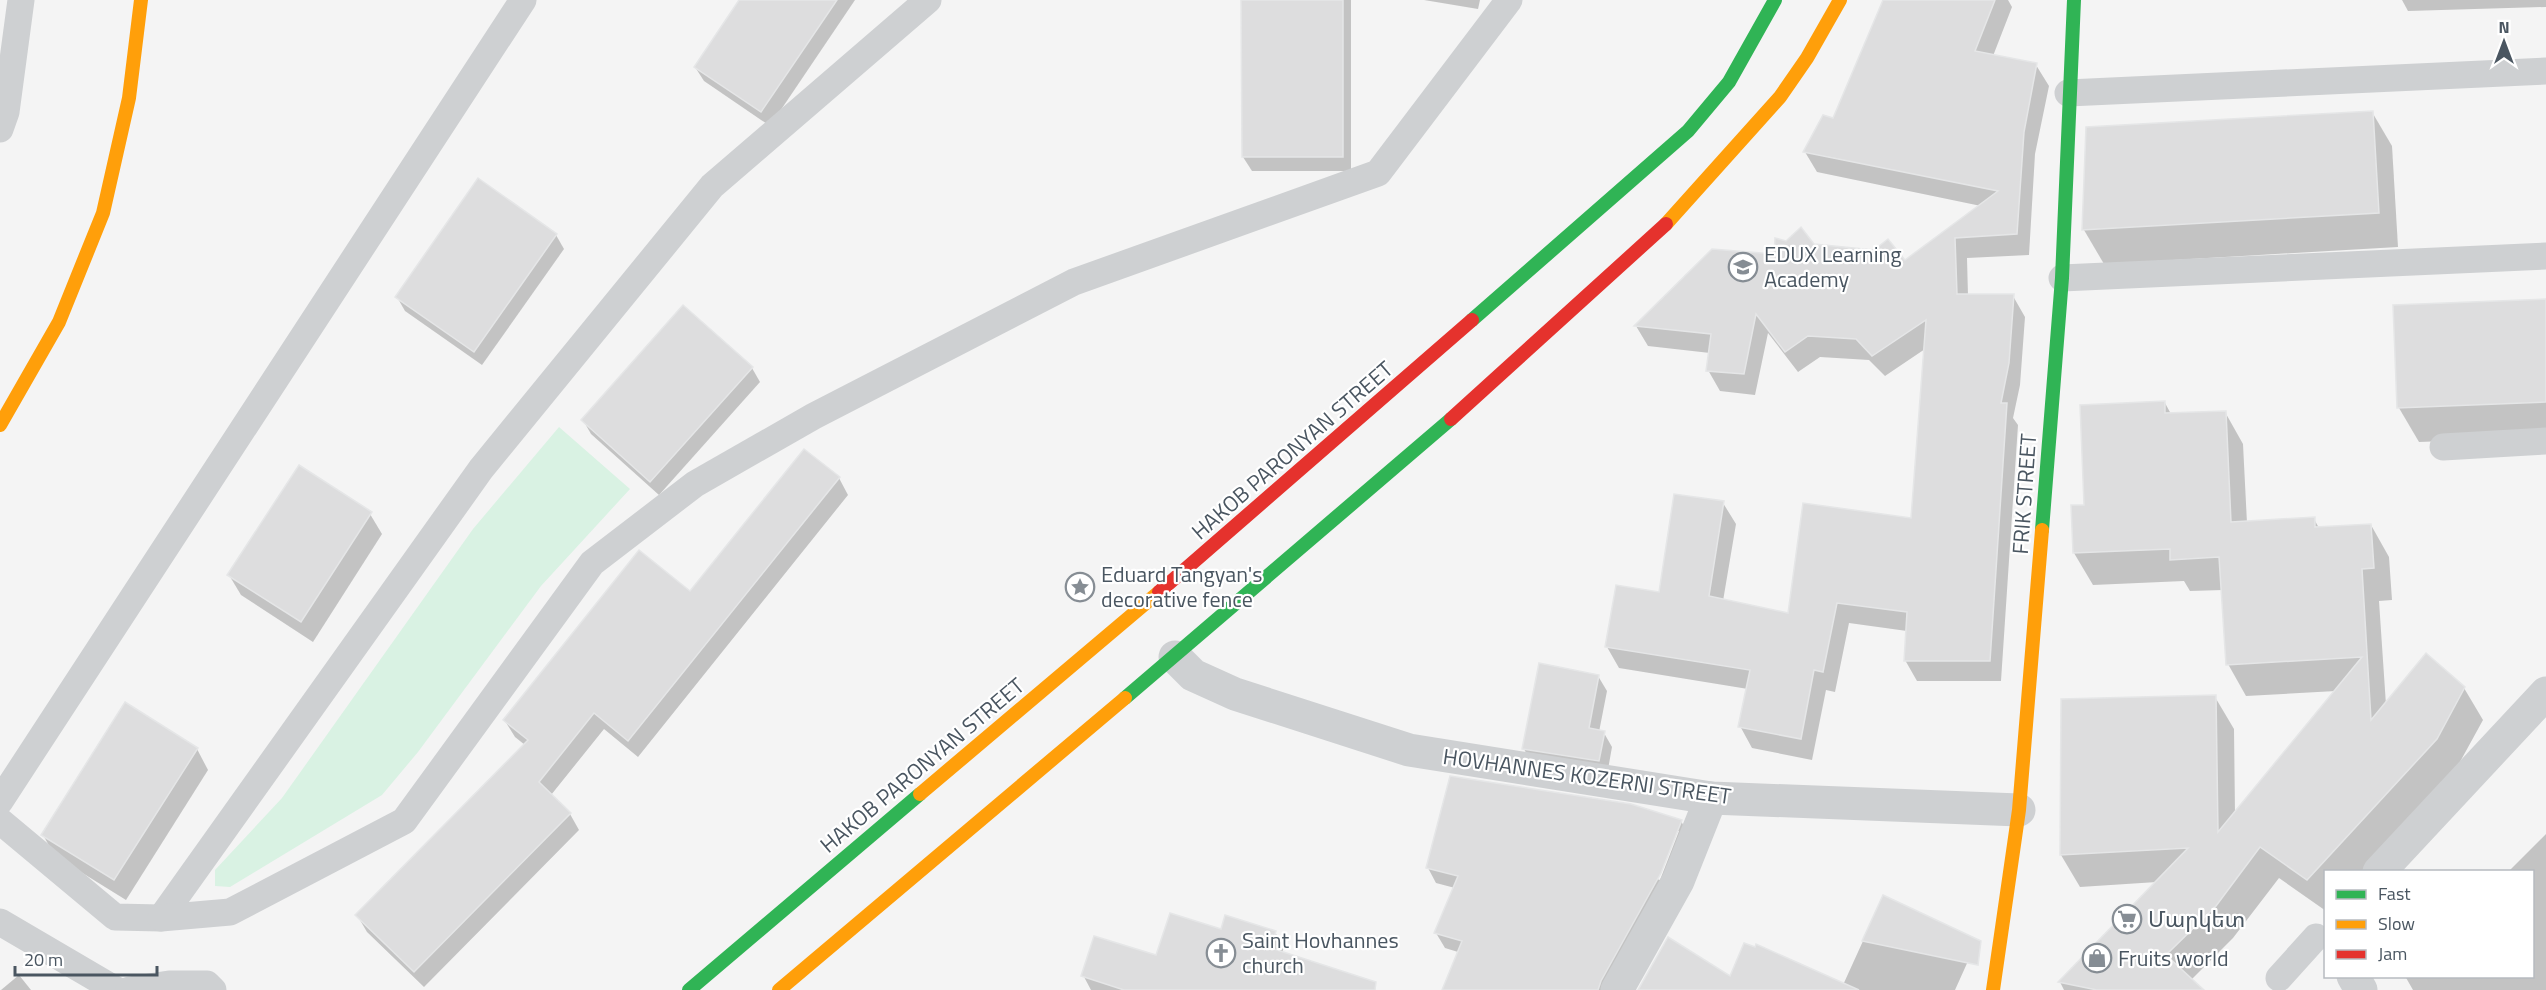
<svg xmlns="http://www.w3.org/2000/svg" width="2546" height="990" font-family="'Titillium Web','Noto Sans Armenian',sans-serif">
<style>
.green{fill:#d9f2e3}
.shadow{fill:#0003;fill-rule:evenodd}
.building{fill:#ddddde;stroke:#e5e6e7;stroke-width:1.5}
.lines{fill:none;stroke-linecap:round;stroke-linejoin:round}
.lane{stroke:#ced0d2;stroke-width:27}
.street{stroke:#ced0d2;stroke-width:33}
.fast{stroke:#30b455;stroke-width:14}
.slow{stroke:#ff9f0a;stroke-width:14}
.jam{stroke:#e5322d;stroke-width:14}
.labels{text-anchor:middle;stroke-width:4.5;stroke-linejoin:round;paint-order:stroke}
.poi-label{font-size:22px;fill:#4a5661;stroke:#fff;text-anchor:start}
.street-label{font-size:22px;fill:#4a5661;stroke:#fff}
</style>
<rect width="100%" height="100%" fill="#f4f4f4"/>
<path class="green" d="M559 427 630 489 541 586 418 752 382 795 230 887 215 886V870L282 798 473 529Z"/>
<g class="shadow">
<path d="M741 0H855L770 126 704 81 695 67Z"/>
<path d="M1243 0H1351V171H1252L1243 157Z"/>
<path d="M1424 0H1480L1478 9Z"/>
<path d="M1886 0H2008L2012 7 1993 56 2036 65 2049 86 2035 154 2029 255 1967 258 1968 296H2013L2025 317 2020 385 2013 418 2018 425 2001 681H1917L1905 660 1907 631 1849 623 1835 692 1826 690 1812 760 1752 748 1740 726 1748 689 1619 668 1607 647 1660 594 1723 503 1736 524 1723 601 1789 615 1913 520 1925 349 1885 376 1869 360 1820 357 1798 372 1768 333 1755 395 1720 391 1708 370 1710 353 1648 346 1636 326 1775 256 1814 245 1905 262 1981 206 1817 172 1805 152 1834 120Z"/>
<path d="M2402 0H2546V7L2408 11Z"/>
<path d="M2372 112 2392 146 2398 247 2104 264 2084 230 2087 128Z"/>
<path d="M556 235 564 249 482 365 405 311 397 297Z"/>
<path d="M2546 300V437L2419 442 2399 408 2395 307Z"/>
<path d="M752 368 760 382 659 495 591 434 583 420Z"/>
<path d="M2165 403 2171 414 2225 412 2243 444 2247 523 2314 519 2319 528 2371 525 2389 557 2392 600 2379 601 2386 705 2464 688 2483 720 2455 771 2362 872H2326V911L2279 878 2233 938 2191 980 2202 990H2064L2060 982 2157 882 2080 887 2061 855 2215 697 2234 729 2235 814 2336 691 2246 696 2228 664 2223 590 2190 591 2184 581 2093 585 2074 553 2073 506H2086Z"/>
<path d="M839 478 848 495 638 757 604 729 551 795 570 814 579 830 424 987 367 932 357 915 525 745 515 737 505 721 690 593Z"/>
<path d="M370 514 382 534 313 642 241 595 229 575Z"/>
<path d="M1598 676 1607 691 1599 732 1604 733 1612 747 1607 775 1532 763 1524 749Z"/>
<path d="M197 749 208 770 126 900 55 856 43 835Z"/>
<path d="M1681 821 1690 837 1613 990H1442L1458 952 1445 948 1436 933 1455 888 1436 883 1428 868ZM1676 831H1679L1660 880 1657 879Z"/>
<path d="M2546 834V990H2413L2405 976H2532V872H2508Z"/>
<path d="M1883 897 1973 950 1955 990H1640L1730 978 1843 985Z"/>
<path d="M1222 931 1275 932 1284 947 1282 953 1353 990H1091L1083 975 1157 957Z"/>
<path d="M19 975 31 990H1Z"/>
</g>
<g class="building">
<path d="M739 0H837L761 112 694 67Z"/>
<path d="M1241 0H1343V157H1242Z"/>
<path d="M1883 0H1995L1975 51 2037 63 2024 132 2017 234 1955 238 1957 294H2014L2009 363 2001 403H2007L1990 661H1904L1907 612 1837 603 1823 672 1814 670 1801 739 1738 727 1750 670 1605 647 1616 585 1659 592 1674 494 1724 501 1709 596 1788 613 1803 503 1911 518 1926 320 1872 356 1856 339 1808 336 1785 352 1756 314 1744 374 1706 371 1711 334 1634 326 1712 249 1774 254 1775 238 1786 241 1801 227 1814 244 1874 250 1888 239 1905 260 1998 191 1803 152 1823 115 1833 118Z"/>
<path d="M2373 111 2379 213 2082 230 2086 127Z"/>
<path d="M478 178 557 234 474 352 395 297Z"/>
<path d="M2546 299V402L2397 408 2393 305Z"/>
<path d="M683 305 753 367 650 482 581 420Z"/>
<path d="M2165 401V413L2226 411 2231 522 2315 517V527L2371 524 2374 568 2362 569 2371 720 2426 653 2465 687 2437 739 2307 880 2260 847 2216 906 2166 955 2204 990H2097L2058 982 2188 848 2060 855 2061 699 2216 695 2218 832 2362 657 2226 665 2219 557 2170 560V549L2073 553 2071 505H2084L2080 405Z"/>
<path d="M804 449 840 477 628 741 594 713 539 782 571 813 414 972 355 915 528 740 503 720 639 550 690 591Z"/>
<path d="M299 465 372 512 301 622 227 575Z"/>
<path d="M1539 663 1599 675 1589 728 1605 731 1599 761 1522 749Z"/>
<path d="M125 702 198 748 114 880 41 835Z"/>
<path d="M1450 776 1631 804 1682 820 1661 873 1601 981 1598 990H1442L1462 941 1434 933 1458 876 1426 868Z"/>
<path d="M1883 895 1981 941 1978 965 1862 941Z"/>
<path d="M1170 913 1221 929 1225 915 1276 931 1271 948 1376 982 1375 990H1124L1081 976 1094 936 1156 955Z"/>
<path d="M1668 937 1730 976 1744 943 1755 947 1756 944 1859 990H1638Z"/>
</g>
<g class="lines">
<g class="lane">
<path d="M2068 93 2546 71"/>
<path d="M0 129 6 112 21 0"/>
<path d="M2062 278 2546 256"/>
<path d="M2443 447 2546 441"/>
<path d="M0 801 523 0"/>
<path d="M0 821 115 917 161 918 481 469 712 186 928 0"/>
<path d="M161 918 230 912 404 821 592 563 695 484 814 416 1074 282 1378 173 1509 0"/>
<path d="M0 922 116 990"/>
<path d="M2279 978 2316 937"/>
<path d="M129 990 169 984H207L213 990"/>
</g>
<g class="street">
<path d="M1175 657 1193 675 1235 694 1409 750 1711 798 2019 810"/>
<path d="M2379 872 2546 693"/>
<path d="M2353 976 2361 990"/>
<path d="M1617 990 1678 881 1711 798"/>
</g>
<g class="fast">
<path d="M1472 320 1688 131 1729 82 1775 0"/>
<path d="M2042 530 2062 278 2074 0"/>
<path d="M1125 698 1451 419"/>
<path d="M689 990 920 794"/>
</g>
<g class="slow">
<path d="M1666 224 1780 97 1807 58 1840 0"/>
<path d="M0 425 59 322 103 213 129 98 141 0"/>
<path d="M920 794 1159 592"/>
<path d="M779 990 1125 698"/>
<path d="M1993 990 2019 810 2042 530"/>
</g>
<g class="jam">
<path d="M1451 419 1666 224"/>
<path d="M1159 592 1472 320"/>
</g>
</g>
<defs>
<g id="university-ring" transform="scale(1.5)"><circle r="9.5" fill="#fff" stroke="#868d94" stroke-width="1.5"/><path d="M0-5L7-2L0 1L-7-2ZM-4 1L0 2.5L4 1V4Q0 6-4 4Z" fill="#868d94"/></g>
<g id="sight-ring" transform="scale(1.5)"><circle r="9.5" fill="#fff" stroke="#868d94" stroke-width="1.5"/><path d="M0-6L1.8-2.2L6-1.7L2.9 1.2L3.7 5.4L0 3.3L-3.7 5.4L-2.9 1.2L-6-1.7L-1.8-2.2Z" fill="#868d94"/></g>
<g id="supermarket-ring" transform="scale(1.5)"><circle r="9.5" fill="#fff" stroke="#868d94" stroke-width="1.5"/><path d="M-6-5.5h2.5l.6 2H6L4.5 2H-2.5L-4.4-4H-6ZM-1.5 3.2a1.3 1.3 0 1 0 .1 0ZM3 3.2a1.3 1.3 0 1 0 .1 0Z" fill="#868d94"/></g>
<g id="church-ring" transform="scale(1.5)"><circle r="9.5" fill="#fff" stroke="#868d94" stroke-width="1.5"/><path d="M-1.2-6h2.4v3.5h3.3v2.4h-3.3V6h-2.4V-.1h-3.3v-2.4h3.3Z" fill="#868d94"/></g>
<g id="shop-ring" transform="scale(1.5)"><circle r="9.5" fill="#fff" stroke="#868d94" stroke-width="1.5"/><path d="M-5-2.5h2.3a2.7 3.5 0 0 1 5.4 0H5L5.5 6h-11ZM-1.5-2.5h3a1.5 2.3 0 0 0-3 0Z" fill="#868d94"/></g>
</defs>
<g fill-rule="evenodd">
<use href="#university-ring" x="1743" y="267"/>
<use href="#sight-ring" x="1080" y="587"/>
<use href="#supermarket-ring" x="2127" y="919"/>
<use href="#church-ring" x="1221" y="953"/>
<use href="#shop-ring" x="2097" y="958"/>
</g>
<g class="labels">
<g class="poi-label">
<text x="1764" y="262">EDUX Learning<tspan x="1764" dy="25">Academy</tspan></text>
<text x="1101" y="582">Eduard Tangyan's<tspan x="1101" dy="25">decorative fence</tspan></text>
<text x="2148" y="927">Մարկետ</text>
<text x="1242" y="948">Saint Hovhannes<tspan x="1242" dy="25">church</tspan></text>
<text x="2118" y="966">Fruits world</text>
</g>
<g class="street-label">
<text transform="translate(1292 450) rotate(-41)" y="8">HAKOB PARONYAN STREET</text>
<text transform="translate(2024 494) rotate(-86)" y="8">FRIK STREET</text>
<text transform="translate(922 765) rotate(-40)" y="8">HAKOB PARONYAN STREET</text>
<text transform="translate(1587 776) rotate(8)" y="8">HOVHANNES KOZERNI STREET</text>
</g>
</g>
<rect x="2324" y="870" width="210" height="108" fill="#ffffff" stroke="#b7bbc0" stroke-width="1.5"/>
<rect x="2336" y="890" width="30" height="9" fill="#30b455" stroke="#b7bbc0" stroke-width="1.5"/>
<text x="2378" y="900" font-size="18" fill="#4a5661">Fast</text>
<rect x="2336" y="920" width="30" height="9" fill="#ff9f0a" stroke="#b7bbc0" stroke-width="1.5"/>
<text x="2378" y="930" font-size="18" fill="#4a5661">Slow</text>
<rect x="2336" y="950" width="30" height="9" fill="#e5322d" stroke="#b7bbc0" stroke-width="1.5"/>
<text x="2378" y="960" font-size="18" fill="#4a5661">Jam</text>
<g transform="translate(2504 42)" stroke="#ffffff" stroke-width="4.5" paint-order="stroke">
<path d="M0-4.5L10 22L0 15L-10 22Z" fill="#4a5661"/>
<text y="-9" font-size="16" font-weight="bold" text-anchor="middle" fill="#4a5661">N</text>
</g>
<path d="M15 966v9h142v-9" fill="none" stroke="#4a5661" stroke-width="3"/>
<text x="24" y="966" font-size="18" fill="#4a5661" stroke="#ffffff" stroke-width="4.5" paint-order="stroke">20 m</text>
</svg>
